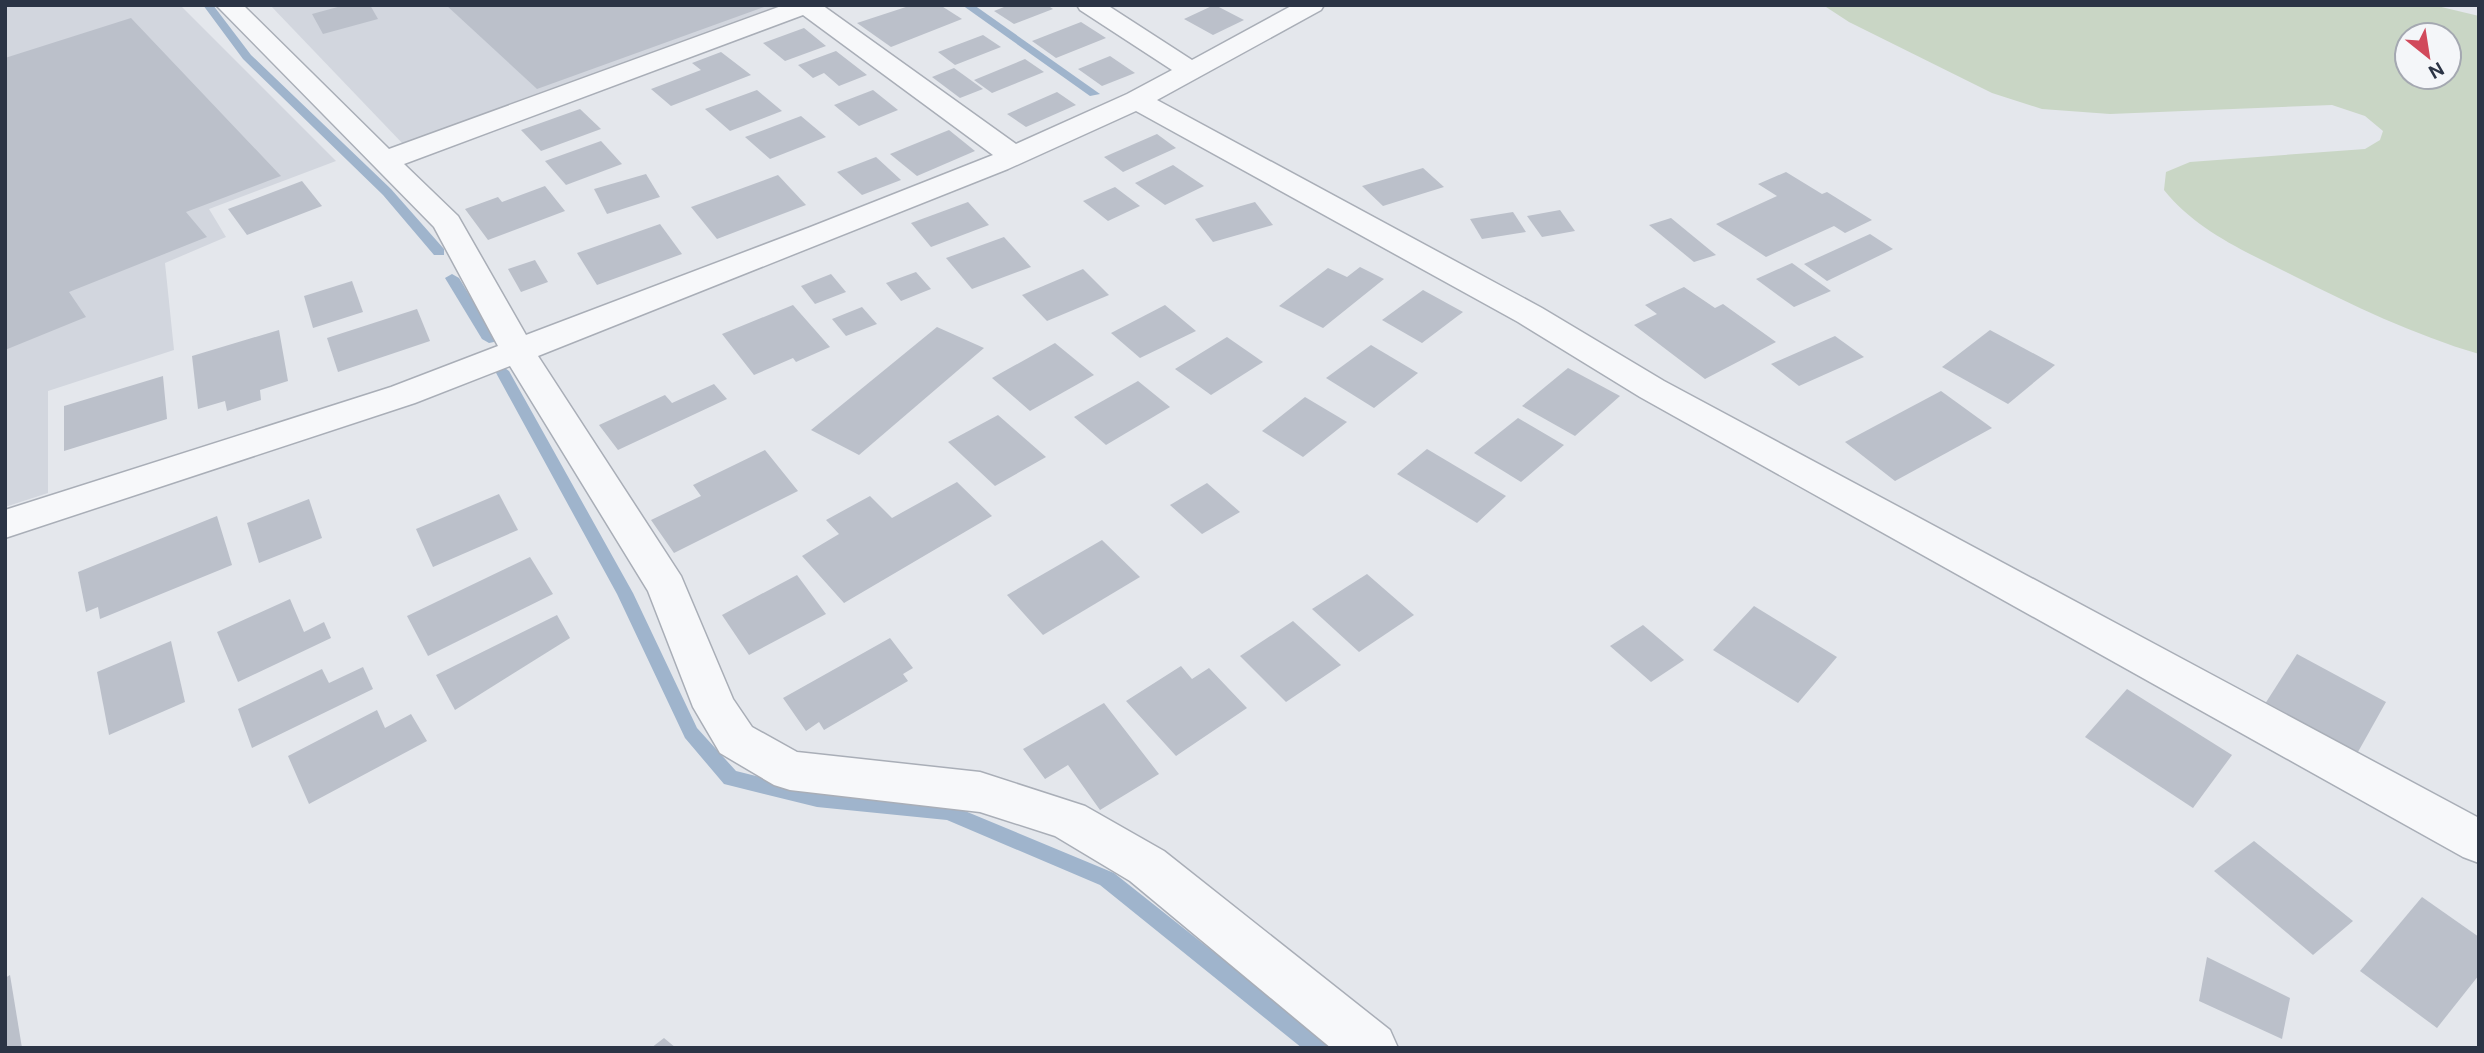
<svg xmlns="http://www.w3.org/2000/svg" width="2484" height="1053" font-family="'DM Sans',sans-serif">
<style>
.built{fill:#d2d6de}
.green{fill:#c9d6c5;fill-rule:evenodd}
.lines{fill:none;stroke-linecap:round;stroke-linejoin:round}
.stream{fill:#9fb4cc;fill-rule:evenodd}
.building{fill:#bbc0ca}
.street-casing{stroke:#a9aeb7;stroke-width:3}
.street{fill:#f7f8fa;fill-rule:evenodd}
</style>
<rect width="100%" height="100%" fill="#e4e7ec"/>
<g class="built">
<path d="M5 5H180L336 161 209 209 226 237 165 263 174 350 48 391V493L5 507Z"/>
<path d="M270 5H782L403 144Z"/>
</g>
<path class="green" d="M1823 5H2433L2479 16V354C2414 335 2352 305 2292 275 2246 252 2197 231 2164 190L2166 172 2190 162 2365 149 2380 140 2383 131 2365 116 2332 105 2110 114 2042 109 1992 93 1849 22ZM2407 35H2449V77H2407Z"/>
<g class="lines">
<g class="stream">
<path d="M203 5H213L251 55 391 189 444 249V255H434L383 195 243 59Z"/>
<path d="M962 5H974L1100 94 1090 96Z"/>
<path d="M452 274 459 278 496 339 494 342 489 343 482 339 445 278Z"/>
<path d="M502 366 509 371 633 593 697 728 736 771 817 791 948 804 1114 873 1326 1041 1330 1048H1302L1100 885 947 820 817 807 724 784 685 738 617 594 495 371Z"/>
</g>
</g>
<g class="building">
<path d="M345 5H370L378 19 323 34 312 14Z"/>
<path d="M446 5H767V6L537 89Z"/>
<path d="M912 5H940L962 19 891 47 857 23Z"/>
<path d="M1009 5H1047L1053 9 1014 24 994 11Z"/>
<path d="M1214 5H1215L1244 20 1213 35 1184 19Z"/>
<path d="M131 18 281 176 186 212 207 237 69 292 86 317 5 350V58Z"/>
<path d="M1081 22 1106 38 1056 58 1032 41Z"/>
<path d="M804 28 826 46 785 61 763 43Z"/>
<path d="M983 35 1001 47 955 65 938 52Z"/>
<path d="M836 51 867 75 839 86 824 73 813 78 798 65Z"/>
<path d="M721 52 751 75 671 106 651 89 701 70 692 63Z"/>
<path d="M1110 56 1135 73 1102 86 1078 69Z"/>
<path d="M1025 59 1044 72 992 93 974 80Z"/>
<path d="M954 68 983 89 960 98 932 77Z"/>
<path d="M757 90 782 111 730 131 705 109Z"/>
<path d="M873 90 898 110 859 126 834 105Z"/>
<path d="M1057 92 1076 105 1026 127 1007 114Z"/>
<path d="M580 109 601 129 541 151 521 130Z"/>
<path d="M801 116 826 137 770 159 745 137Z"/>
<path d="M949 130 975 151 917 176 890 154Z"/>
<path d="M1157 134 1176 148 1123 172 1104 157Z"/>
<path d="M601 141 622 164 566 185 545 161Z"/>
<path d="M876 157 901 180 862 195 837 172Z"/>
<path d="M1173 165 1204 186 1165 205 1135 183Z"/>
<path d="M1423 168 1444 187 1383 206 1362 186Z"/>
<path d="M1786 172 1822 194 1827 192 1872 220 1845 233 1834 226 1766 257 1716 224 1777 196 1758 184Z"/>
<path d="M646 174 660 197 607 214 594 189Z"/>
<path d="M778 175 806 205 717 239 691 207Z"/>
<path d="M302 181 322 206 247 235 228 209Z"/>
<path d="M545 186 565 211 488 240 465 209 498 197 502 202Z"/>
<path d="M1115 187 1140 206 1108 221 1083 201Z"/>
<path d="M968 202 989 225 931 247 911 223Z"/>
<path d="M1255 202 1273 225 1213 242 1195 219Z"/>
<path d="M1560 210 1575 231 1542 237 1527 216Z"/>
<path d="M1513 212 1526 232 1482 239 1470 219Z"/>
<path d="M1671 218 1716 255 1694 262 1649 225Z"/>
<path d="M660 224 682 254 597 285 577 253Z"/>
<path d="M1870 234 1893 249 1827 281 1804 264Z"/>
<path d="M1004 237 1031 267 972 289 946 258Z"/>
<path d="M535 260 548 282 521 292 508 269Z"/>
<path d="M1792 263 1831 291 1794 307 1756 279Z"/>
<path d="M1360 267 1384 279 1323 328 1279 306 1328 268 1347 277Z"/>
<path d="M1083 269 1109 295 1047 321 1022 295Z"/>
<path d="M916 272 931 289 901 301 886 283Z"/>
<path d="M831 274 846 292 815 304 801 286Z"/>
<path d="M352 281 363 312 313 328 304 296Z"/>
<path d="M1684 287 1715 308 1723 304 1776 342 1705 379 1634 325 1657 314 1645 305Z"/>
<path d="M1423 290 1463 312 1422 343 1382 320Z"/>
<path d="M793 305 830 347 796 362 793 358 754 375 722 334Z"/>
<path d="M1165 305 1196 331 1140 358 1111 333Z"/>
<path d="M862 307 877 324 846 336 832 319Z"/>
<path d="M417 309 430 341 338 372 327 338Z"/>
<path d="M937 327 984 348 859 455 811 430Z"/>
<path d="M279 330 288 381 260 390 261 400 227 411 225 401 198 409 192 356Z"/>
<path d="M1990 330 2055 365 2008 404 1942 367Z"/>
<path d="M1835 336 1864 357 1799 386 1771 364Z"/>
<path d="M1227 337 1263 362 1211 395 1175 369Z"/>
<path d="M1055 343 1094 375 1030 411 992 378Z"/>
<path d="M1371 345 1418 373 1374 408 1326 378Z"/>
<path d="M1568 368 1620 396 1575 436 1522 406Z"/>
<path d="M163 376 167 419 64 451V406Z"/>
<path d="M1138 381 1170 407 1106 445 1074 417Z"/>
<path d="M714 384 727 399 618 450 599 425 665 395 672 403Z"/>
<path d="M1941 391 1992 428 1895 481 1845 442Z"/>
<path d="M1305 397 1347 422 1303 457 1262 431Z"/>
<path d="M998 415 1046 457 995 486 948 442Z"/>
<path d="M1518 418 1564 445 1521 482 1474 453Z"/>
<path d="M1427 449 1506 496 1477 523 1397 474Z"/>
<path d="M765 450 798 491 674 553 651 520 701 496 693 485Z"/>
<path d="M957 482 992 516 844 603 802 556 839 534 826 520 870 496 892 518Z"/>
<path d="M1207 483 1240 512 1202 534 1170 505Z"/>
<path d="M499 494 518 530 433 567 416 529Z"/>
<path d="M309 499 322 538 259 563 247 523Z"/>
<path d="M217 516 232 565 100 619 98 607 86 612 78 572Z"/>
<path d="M1102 540 1140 577 1043 635 1007 595Z"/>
<path d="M530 557 553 594 428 656 407 616Z"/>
<path d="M1367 574 1414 615 1359 652 1312 609Z"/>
<path d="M797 575 826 614 749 655 722 615Z"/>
<path d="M290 599 304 632 324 622 331 638 238 682 217 632Z"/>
<path d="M1754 606 1837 657 1798 703 1713 650Z"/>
<path d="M557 615 570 638 455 710 436 675Z"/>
<path d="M1293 621 1341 665 1286 702 1240 656Z"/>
<path d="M1643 625 1684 660 1651 682 1610 646Z"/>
<path d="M890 638 913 668 903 674 908 681 824 730 819 722 806 731 783 698Z"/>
<path d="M171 641 185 702 109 735 97 672Z"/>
<path d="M2297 654 2386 702 2354 759 2263 707Z"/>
<path d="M1181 666 1192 679 1209 668 1247 708 1176 756 1126 701Z"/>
<path d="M363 667 373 689 252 748 238 709 322 669 329 683Z"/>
<path d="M2127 689 2232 755 2193 808 2085 737Z"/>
<path d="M1104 703 1159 774 1100 810 1068 765 1045 779 1023 749Z"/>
<path d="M377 710 385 728 411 714 427 741 309 804 288 756Z"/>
<path d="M2254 841 2353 921 2313 955 2214 871Z"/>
<path d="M2422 897 2479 937V975L2437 1028 2360 971Z"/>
<path d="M2207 957 2290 998 2282 1039 2199 1001Z"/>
<path d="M10 975 22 1048H5V978Z"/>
<path d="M664 1038 676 1048H651Z"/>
</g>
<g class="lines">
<g class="street-casing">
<path id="street" d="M216 5H243L389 149 784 5H822L1016 144 1127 94 1172 70 1080 10 1077 5H1107L1192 60 1293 5H1324L1321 10 1157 100 1542 308 1664 381 2479 818V863L2463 857 1640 397 1518 322 1136 111 1008 169 538 356 681 576 733 699 752 727 797 752 980 772 1085 806 1164 851 1390 1030 1398 1048H1331L1130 881 1055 836 980 812 790 790 774 785 720 753 693 707 648 591 510 366 415 403 5 538V510L391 387 498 346 434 227ZM803 15 993 155 808 228 526 335 458 216 404 164Z"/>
</g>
<use href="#street" class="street"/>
</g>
<rect width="2484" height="1053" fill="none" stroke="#2b3445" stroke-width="14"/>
<g transform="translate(2428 56) rotate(150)"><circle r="33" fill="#f4f6f9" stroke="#a4a8b1" stroke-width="2"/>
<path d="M0-5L12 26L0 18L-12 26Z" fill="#d1495b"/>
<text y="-10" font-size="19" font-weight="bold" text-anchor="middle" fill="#2b3445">N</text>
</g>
</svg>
